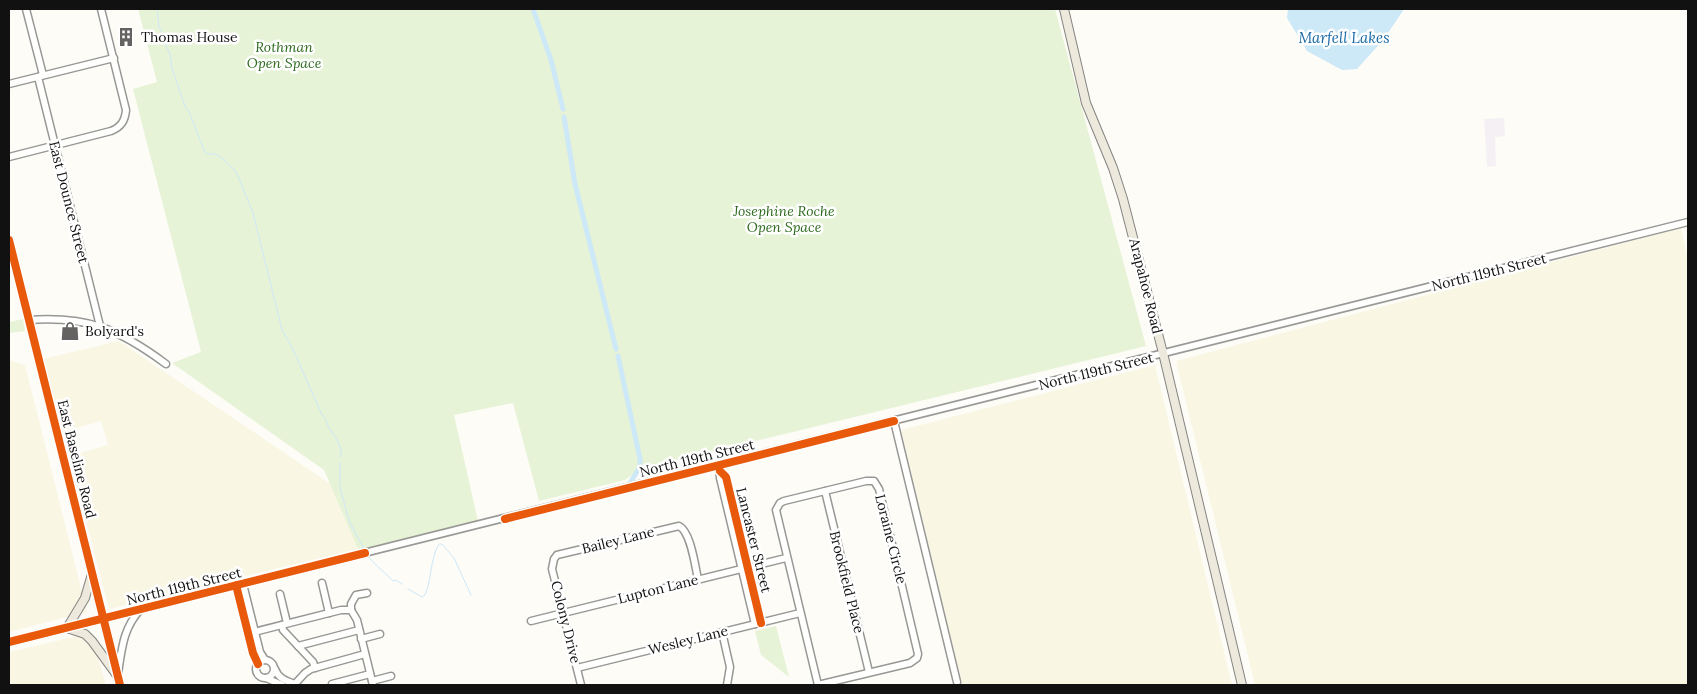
<svg xmlns="http://www.w3.org/2000/svg" width="1697" height="694" font-family="Lora,serif">
<style>
.industrial{fill:#f5f0f3}
.farmland{fill:#f9f7e4}
.green{fill:#e7f3d7}
.water{fill:#cde8f7}
.lines{fill:none;stroke-linecap:round;stroke-linejoin:round}
.stream{stroke:#cde8f7;stroke-width:1}
.canal{stroke:#cde8f7;stroke-width:5}
.minor-casing{stroke:#979795;stroke-width:9}
.major-casing{stroke:#858482;stroke-width:10}
.minor{stroke:#fffffe;stroke-width:6}
.major{stroke:#ede9dc;stroke-width:8}
.cycleway-casing{stroke:#fff;stroke-width:11}
.cycleway{stroke:#e8590c;stroke-width:8}
.labels{text-anchor:middle;stroke-width:5;stroke-linejoin:round;paint-order:stroke}
.poi-label{font-size:14px;fill:#111;stroke:#fff;text-anchor:start}
.park-label{font-size:14px;font-style:italic;fill:#2f6b1f;stroke:#fff}
.street-label{font-size:14px;fill:#111;stroke:#fff}
.water-label{font-size:15px;font-style:italic;fill:#1768a6;stroke:#fff}
</style>
<rect width="100%" height="100%" fill="#fdfcf7"/>
<path class="industrial" d="M1504 118 1505 136 1495 137 1496 166 1487 167 1484 119Z"/>
<g class="farmland">
<path d="M1681 228 1688 259V685H1255L1176 361Z"/>
<path d="M119 341 332 485 358 549 109 609 69 456 108 445 101 421 63 432 43 359Z"/>
<path d="M9 360 25 365 87 612 9 632Z"/>
<path d="M1155 365 1232 685H962L901 430Z"/>
<path d="M82 635 94 644 106 685H9V652Z"/>
</g>
<g class="green">
<path d="M138 9H1055L1146 346 641 469 625 480 539 501 513 403 454 415 478 521 390 544 358 549 324 470 172 363 201 352 133 89 157 82Z"/>
<path d="M23 319 25 331 9 333V322Z"/>
<path d="M776 626 789 677 761 655 755 631Z"/>
</g>
<path class="water" d="M1288 9H1404L1384 39 1357 69 1342 70 1307 51 1287 18Z"/>
<g class="lines">
<g class="stream">
<path d="M157 9 159 27 163 34"/>
<path d="M201 10 202 9"/>
<path d="M163 39 170 54 172 68 185 106 189 112 204 150 207 154H215L225 160 227 164 233 168 238 176 253 213 282 330 292 347 322 415C326 418 326 421 328 426 333 436 343 444 341 457"/>
<path d="M340 485V462"/>
<path d="M340 487 349 521 364 549"/>
<path d="M368 557 393 581 396 580 402 584"/>
<path d="M408 589 422 597 425 595C432 579 430 559 439 544H442L454 558 471 595"/>
</g>
<g class="canal">
<path d="M533 9 551 60 563 109"/>
<path d="M564 117 575 184 616 349"/>
<path d="M618 356 640 459V467L630 483"/>
</g>
<g class="minor-casing">
<g id="minor">
<path d="M26 9 43 75"/>
<path d="M38 77 100 326"/>
<path d="M9 84 114 58"/>
<path d="M9 157 111 131C121 127 125 121 126 110L101 9"/>
<path d="M29 320C88 316 119 329 166 364"/>
<path d="M894 421 957 682"/>
<path d="M719 465 720 478 755 624"/>
<path d="M720 471 726 477 761 623"/>
<path d="M866 481H874L879 489 918 654 917 658 910 663 818 685 776 510 780 503 784 501Z"/>
<path d="M825 491 869 672"/>
<path d="M322 583 329 613"/>
<path d="M243 584 260 652 265 660"/>
<path d="M236 585 253 653 258 664"/>
<path d="M280 594 287 623"/>
<path d="M351 610 357 620 373 685"/>
<path d="M351 610V604L356 595 367 593"/>
<path d="M104 618 1688 222"/>
<path d="M531 621 786 558"/>
<path d="M282 625 283 630 313 662 315 668"/>
<path d="M254 632 341 610H351"/>
<path d="M722 632 730 667 727 685"/>
<path d="M361 639 380 634"/>
<path d="M298 646 359 630"/>
<circle cx="265" cy="669" r="9"/>
<path d="M577 668 800 613"/>
<path d="M275 669C278 678 286 681 295 684"/>
<path d="M118 673C122 648 123 628 141 609"/>
<path d="M266 678 282 685"/>
<path d="M372 681 391 676"/>
<path d="M332 684 370 674"/>
<path d="M294 685 305 673 311 669 365 654"/>
<path d="M581 685 552 569 554 559 557 555 679 526C691 532 695 566 698 579"/>
</g>
</g>
<g class="major-casing">
<g id="major">
<path d="M1064 9 1086 103 1113 168 1123 199 1163 353 1242 685"/>
<path d="M9 240 120 685"/>
<path d="M92 574 85 598 67 628 85 634 92 641 116 674"/>
<path d="M9 642 104 618"/>
</g>
</g>
<use href="#minor" class="minor"/>
<use href="#major" class="major"/>
<g class="cycleway-casing">
<g id="cycleway">
<path d="M9 240 120 685"/>
<path d="M720 471 726 477 761 623"/>
<path d="M505 519 894 421"/>
<path d="M236 585 253 653 258 664"/>
<path d="M9 642 365 553"/>
</g>
</g>
<use href="#cycleway" class="cycleway"/>
</g>
<defs>
<g id="building-bare" transform="scale(1.5)"><path d="M-4-6H4V6H1V3H-1V6H-4ZM-2.5-4.3h1.7v1.8h-1.7ZM.8-4.3h1.7v1.8H.8ZM-2.5-1h1.7V.8h-1.7ZM.8-1h1.7V.8H.8Z" fill="#646362" stroke="#fff" stroke-width="2.5" paint-order="stroke"/></g>
<g id="shop-bare" transform="scale(1.5)"><path d="M-5-2.5h2.3a2.7 3.5 0 0 1 5.4 0H5L5.5 6h-11ZM-1.5-2.5h3a1.5 2.3 0 0 0-3 0Z" fill="#646362" stroke="#fff" stroke-width="2.5" paint-order="stroke"/></g>
</defs>
<g fill-rule="evenodd">
<use href="#building-bare" x="126" y="37"/>
<use href="#shop-bare" x="70" y="331"/>
</g>
<g class="labels">
<g class="poi-label">
<text x="141" y="42">Thomas House</text>
<text x="85" y="336">Bolyard's</text>
</g>
<g class="park-label">
<text x="284" y="52">Rothman<tspan x="284" dy="16">Open Space</tspan></text>
<text x="784" y="216">Josephine Roche<tspan x="784" dy="16">Open Space</tspan></text>
</g>
<g class="street-label">
<text transform="translate(69 202) rotate(76)" y="5">East Dounce Street</text>
<text transform="translate(1489 272) rotate(-14)" y="5">North 119th Street</text>
<text transform="translate(1146 286) rotate(76)" y="5">Arapahoe Road</text>
<text transform="translate(1096 371) rotate(-14)" y="5">North 119th Street</text>
<text transform="translate(697 458) rotate(-14)" y="5">North 119th Street</text>
<text transform="translate(77 459) rotate(76)" y="5">East Baseline Road</text>
<text transform="translate(891 539) rotate(76)" y="5">Loraine Circle</text>
<text transform="translate(618 540) rotate(-14)" y="5">Bailey Lane</text>
<text transform="translate(754 540) rotate(76)" y="5">Lancaster Street</text>
<text transform="translate(847 582) rotate(76)" y="5">Brookfield Place</text>
<text transform="translate(184 586) rotate(-14)" y="5">North 119th Street</text>
<text transform="translate(658 589) rotate(-14)" y="5">Lupton Lane</text>
<text transform="translate(566 622) rotate(76)" y="5">Colony Drive</text>
<text transform="translate(688 640) rotate(-14)" y="5">Wesley Lane</text>
</g>
<g class="water-label">
<text x="1344" y="43">Marfell Lakes</text>
</g>
</g>
<rect width="1697" height="694" fill="none" stroke="#111111" stroke-width="20"/>
</svg>
